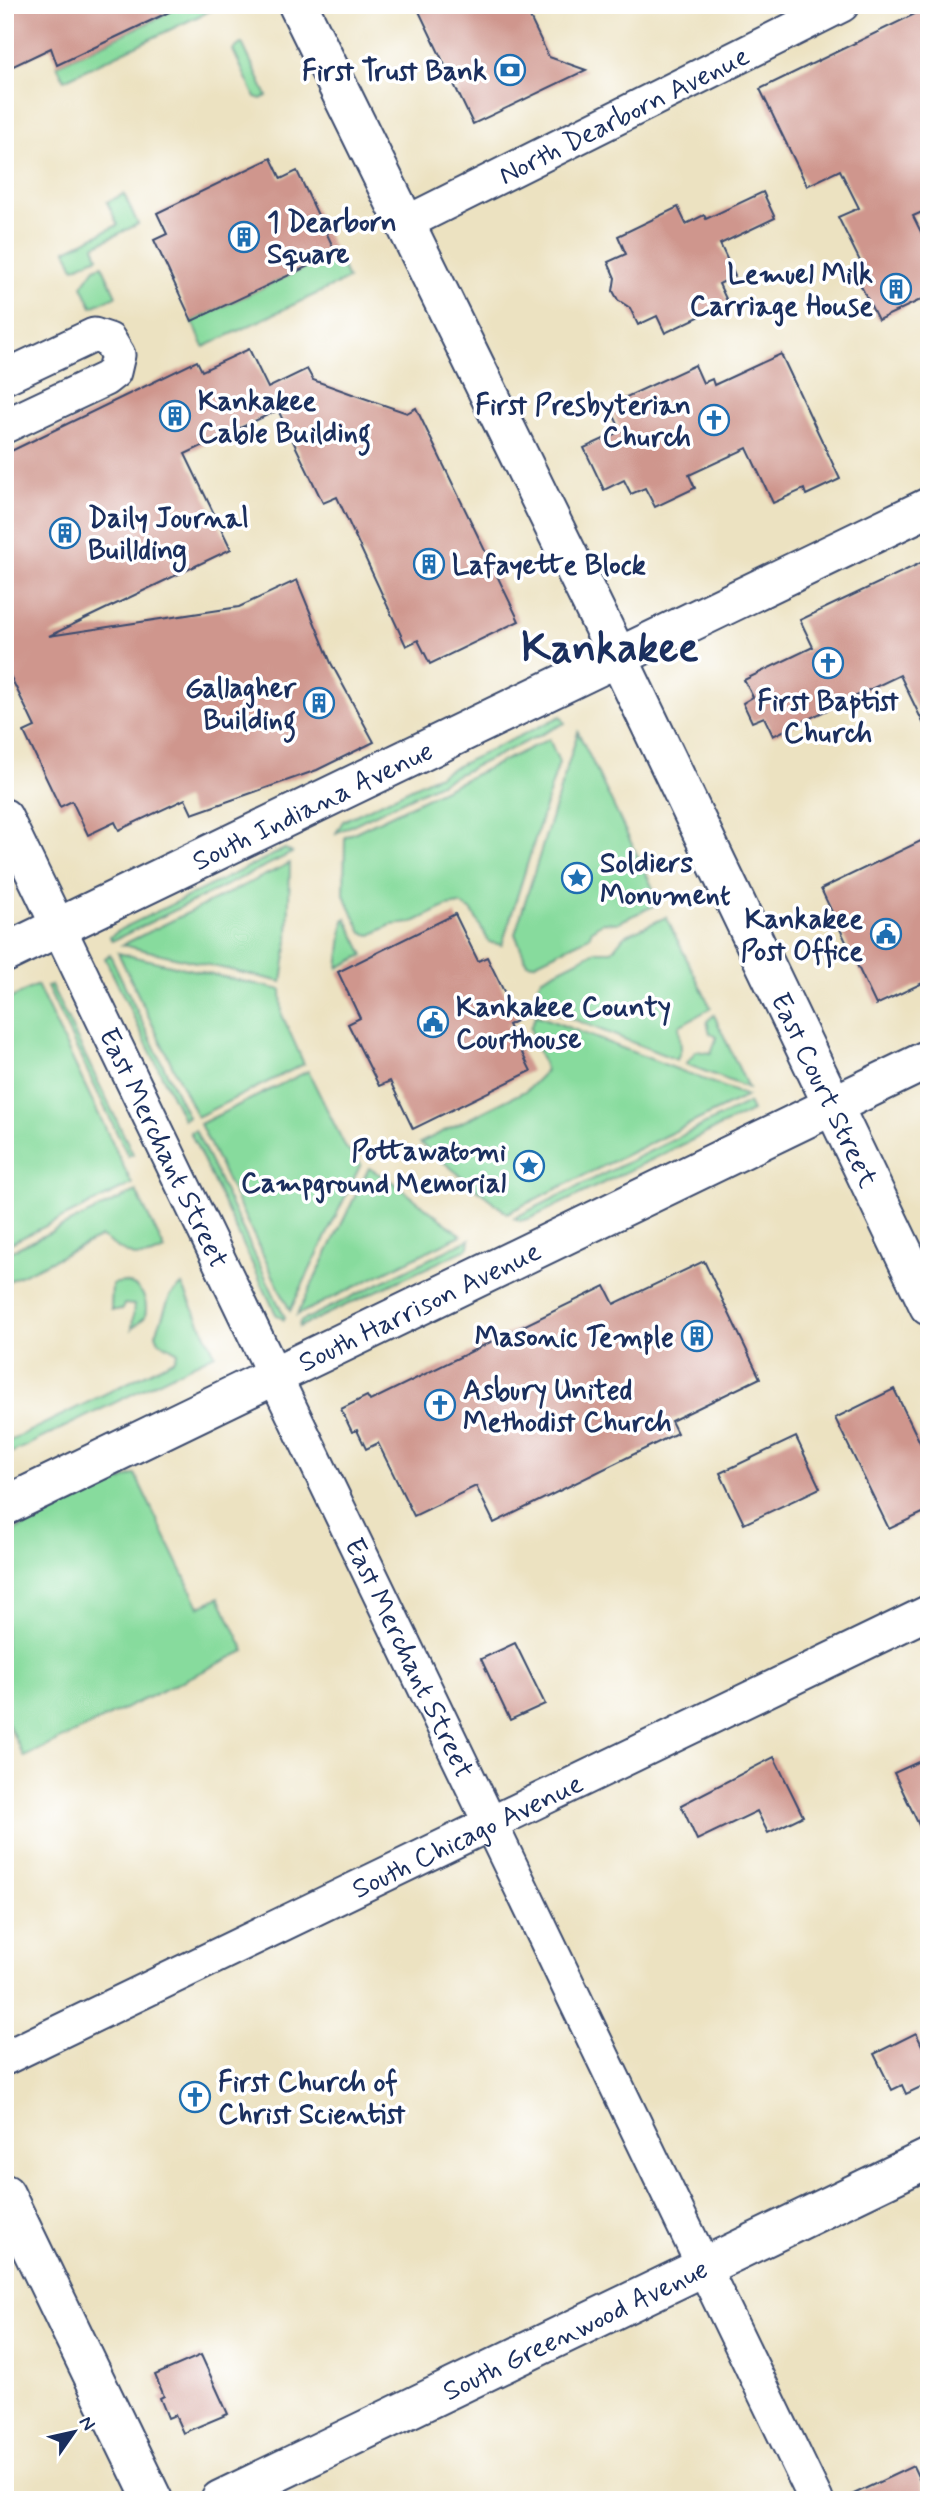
<svg xmlns="http://www.w3.org/2000/svg" width="934" height="2505" font-family="Mynerve,sans-serif">
<style>
.green{fill:#87db9d;stroke:#51857e;stroke-width:2}
.building{fill:#cf968d}
.lines{fill:none;stroke-linecap:round;stroke-linejoin:round}
.minor-casing{stroke:#3a4a6d;stroke-width:37}
.tertiary-casing{stroke:#3a4a6d;stroke-width:42}
.secondary-casing{stroke:#3a4a6d;stroke-width:42}
.primary-casing{stroke:#3a4a6d;stroke-width:42}
.minor{stroke:#fff;stroke-width:33}
.tertiary{stroke:#fff;stroke-width:38}
.secondary{stroke:#fff;stroke-width:38}
.primary{stroke:#fff;stroke-width:38}
.labels{text-anchor:middle;stroke-width:7;stroke-linejoin:round;paint-order:stroke}
.poi-label{font-size:28px;font-weight:bold;fill:#1b2f5e;stroke:#fff;text-anchor:start}
.street-label{font-size:28px;fill:#1b2f5e;stroke:#fff}
.town-label{font-size:42px;font-weight:bold;fill:#1b2f5e;stroke:#fff}
</style>
<rect width="100%" height="100%" fill="#fff"/>
<filter id="ink" filterUnits="userSpaceOnUse"><feTurbulence type="fractalNoise" baseFrequency=".0143" numOctaves="2"/><feDisplacementMap in="SourceGraphic" scale="14" xChannelSelector="R" yChannelSelector="G"/><feConvolveMatrix kernelMatrix="1 2 1 2 8 2 1 2 1" color-interpolation-filters="sRGB"/></filter>
<filter id="wash" filterUnits="userSpaceOnUse"><feTurbulence type="fractalNoise" baseFrequency=".00686" numOctaves="4" result="noise"/><feDisplacementMap in="SourceGraphic" scale="28" xChannelSelector="R" yChannelSelector="G"/><feGaussianBlur stdDeviation="1.57" result="paint"/><feColorMatrix in="noise" values="0 0 0 0 0 0 0 0 0 0 0 0 0 0 0 0 0 1.4 0 .05"/><feComposite in="paint" operator="in"/></filter>
<g filter="url(#wash)">
<rect width="100%" height="100%" fill="#ece2c1"/>
<g class="green">
<path d="M158 5H222L64 80 57 65 163 16Z"/>
<path d="M242 43 267 96 261 99 255 97 233 50Z"/>
<path d="M124 194 138 224 94 246 98 257 74 268 66 250 118 225 107 202Z"/>
<path d="M336 253 348 279 204 347 192 321Z"/>
<path d="M102 265 116 296 92 307 82 286 95 268Z"/>
<path d="M561 716 565 723 336 833 343 821Z"/>
<path d="M578 732 660 903 617 923 603 922 592 930 589 937 533 964 527 963 515 934Z"/>
<path d="M549 739 559 762 502 945 489 942 472 911 460 904 447 906 412 923 391 925 371 935 362 933 344 895 345 837Z"/>
<path d="M285 849 292 853 112 941 110 937 121 929Z"/>
<path d="M290 863 288 940 282 982 122 945Z"/>
<path d="M666 917 711 1008 679 1026 681 1049 677 1060 550 1010 538 984 542 978 596 951H612L624 936Z"/>
<path d="M346 918 364 955 338 968 344 920Z"/>
<path d="M118 953 281 990 282 1015 304 1064 197 1117Z"/>
<path d="M110 955 188 1117 183 1119 105 958Z"/>
<path d="M37 985 132 1184 5 1246V1001Z"/>
<path d="M51 985 133 1154 128 1156 47 987Z"/>
<path d="M536 1015 747 1096 507 1213 420 1143 527 1090 546 1071 530 1028Z"/>
<path d="M714 1015 748 1088 686 1064 696 1051 711 1053 717 1037 710 1033 707 1021Z"/>
<path d="M308 1071 346 1148 361 1164 290 1311 200 1124Z"/>
<path d="M748 1103 752 1111 531 1218 520 1221 514 1218Z"/>
<path d="M195 1130 285 1318 284 1320 276 1314 190 1132Z"/>
<path d="M369 1168 394 1183 461 1235 297 1315Z"/>
<path d="M136 1191 165 1250C133 1265 128 1253 101 1237L5 1283V1254Z"/>
<path d="M470 1239 469 1247 465 1250 299 1327 300 1322Z"/>
<path d="M122 1282C141 1284 149 1299 145 1317L132 1329 134 1305 124 1304 122 1310H111L112 1284Z"/>
<path d="M182 1285 215 1354 5 1456V1443L174 1360 178 1352 159 1341 156 1334 170 1296Z"/>
<path d="M135 1474 199 1607 219 1597 245 1651 24 1757 5 1718V1535Z"/>
</g>
<g id="blocks">
<g class="building">
<path d="M5 5H184L57 65 51 48 5 70Z"/>
<path d="M416 5H524L549 57 586 70 473 124Z"/>
<path d="M929 7V209L913 216 929 248V296L878 320 859 282 868 277 838 217 859 208 840 170 807 186 760 89Z"/>
<path d="M271 158 281 179 297 171 336 253 192 321 154 240 167 234 157 213Z"/>
<path d="M763 192 775 218 720 244 735 276 719 284 728 303 665 333 657 316 638 325 630 308 618 300 613 291 615 278 608 262 626 254 618 236 678 207 686 224 704 215 706 219Z"/>
<path d="M249 349 268 388 307 369 313 380 355 395 407 413 416 408 519 621 430 664 418 640 406 646 337 497 323 503 278 410 185 454 231 549 49 636 239 607 297 580 331 663 374 742 317 770 192 814 185 799 119 830 115 822 88 835 72 801 60 807 24 732 35 727 5 665V454L197 361 202 371Z"/>
<path d="M781 354 840 479 806 495 804 489 773 503 747 448 689 475 695 488 655 507 645 488 631 494 624 480 604 490 584 448 621 431 609 405 695 365 703 383 712 379 714 385Z"/>
<path d="M929 559V735L900 675 773 736 764 717 752 722 743 703 753 697 744 680 813 647 800 620Z"/>
<path d="M929 837V980L876 1005 821 889Z"/>
<path d="M455 914 478 961 487 957 518 1020 508 1025 531 1071 413 1129 390 1081 379 1086 348 1024 360 1018 338 972Z"/>
<path d="M704 1261 760 1378 671 1421 677 1433 494 1523 476 1486 414 1516 378 1443 366 1449 357 1430 352 1432 341 1409 367 1396 370 1401 605 1286 614 1304Z"/>
<path d="M894 1389 929 1461V1510L889 1529 835 1418Z"/>
<path d="M796 1437 820 1488 744 1524 720 1473Z"/>
<path d="M515 1643 545 1704 510 1720 481 1659Z"/>
<path d="M774 1757 803 1816 768 1833 757 1811 697 1840 681 1805Z"/>
<path d="M929 1757V1846L894 1773Z"/>
<path d="M916 2033 929 2060V2083L906 2094 902 2085 892 2090 874 2054Z"/>
<path d="M201 2355 228 2414 183 2433 175 2415 168 2418 160 2398 164 2396 155 2375Z"/>
<path d="M913 2466 929 2500H841Z"/>
</g>
</g>
</g>
<g filter="url(#ink)">
<use href="#blocks" fill-opacity="0" stroke="#3a4a6d" stroke-width="2"/>
<g class="lines">
<g class="minor-casing">
<g id="minor">
<path id="s1" d="M406 223 842 5"/>
<path d="M5 377 94 335 109 340 118 355 114 372 105 379 5 426"/>
<path id="s2" d="M5 816 816 2500"/>
<path id="s3" d="M5 2058 929 1612"/>
</g>
</g>
<g class="tertiary-casing">
<g id="tertiary">
<path id="s4" d="M220 2500 929 2158"/>
</g>
</g>
<g class="secondary-casing">
<path id="secondary" d="M5 2194 153 2500"/>
</g>
<g class="primary-casing">
<g id="primary">
<path id="s5" d="M298 5 618 657 929 1306"/>
<path id="s6" d="M5 953 929 507"/>
<path id="s7" d="M5 1506 929 1059"/>
</g>
</g>
<use href="#minor" class="minor"/>
<use href="#tertiary" class="tertiary"/>
<use href="#secondary" class="secondary"/>
<use href="#primary" class="primary"/>
</g>
</g>
<defs>
<g id="bank-ring" transform="scale(1.575)"><circle r="9.5" fill="#fff" stroke="#1f6fb2" stroke-width="1.5"/><path d="M-6-4H6V4H-6ZM0-2.3a2.3 2.3 0 1 0 0 4.6a2.3 2.3 0 1 0 0-4.6Z" fill="#1f6fb2"/></g>
<g id="building-ring" transform="scale(1.575)"><circle r="9.5" fill="#fff" stroke="#1f6fb2" stroke-width="1.5"/><path d="M-4-6H4V6H1V3H-1V6H-4ZM-2.5-4.3h1.7v1.8h-1.7ZM.8-4.3h1.7v1.8H.8ZM-2.5-1h1.7V.8h-1.7ZM.8-1h1.7V.8H.8Z" fill="#1f6fb2"/></g>
<g id="church-ring" transform="scale(1.575)"><circle r="9.5" fill="#fff" stroke="#1f6fb2" stroke-width="1.5"/><path d="M-1.2-6h2.4v3.5h3.3v2.4h-3.3V6h-2.4V-.1h-3.3v-2.4h3.3Z" fill="#1f6fb2"/></g>
<g id="sight-ring" transform="scale(1.575)"><circle r="9.5" fill="#fff" stroke="#1f6fb2" stroke-width="1.5"/><path d="M0-6L1.8-2.2L6-1.7L2.9 1.2L3.7 5.4L0 3.3L-3.7 5.4L-2.9 1.2L-6-1.7L-1.8-2.2Z" fill="#1f6fb2"/></g>
<g id="civic-ring" transform="scale(1.575)"><circle r="9.5" fill="#fff" stroke="#1f6fb2" stroke-width="1.5"/><path d="M-.6-6.5H3V-4.5H.6V-3L4-1V1h2V6H-6V1h2V-1L-.6-3ZM-1.2 2.5V6h2.4V2.5Z" fill="#1f6fb2"/></g>
</defs>
<g fill-rule="evenodd">
<use href="#bank-ring" x="510" y="70"/>
<use href="#building-ring" x="244" y="237"/>
<use href="#building-ring" x="896" y="289"/>
<use href="#building-ring" x="175" y="416"/>
<use href="#church-ring" x="714" y="420"/>
<use href="#building-ring" x="65" y="533"/>
<use href="#building-ring" x="429" y="564"/>
<use href="#church-ring" x="828" y="663"/>
<use href="#building-ring" x="319" y="703"/>
<use href="#sight-ring" x="577" y="878"/>
<use href="#civic-ring" x="886" y="934"/>
<use href="#civic-ring" x="433" y="1022"/>
<use href="#sight-ring" x="529" y="1166"/>
<use href="#building-ring" x="697" y="1336"/>
<use href="#church-ring" x="440" y="1405"/>
<use href="#church-ring" x="195" y="2097"/>
</g>
<g class="labels">
<g class="poi-label">
<text x="487" y="80" text-anchor="end">First Trust Bank</text>
<text x="267" y="231">1 Dearborn<tspan x="267" dy="32">Square</tspan></text>
<text x="873" y="283" text-anchor="end">Lemuel Milk<tspan x="873" dy="32">Carriage House</tspan></text>
<text x="198" y="410">Kankakee<tspan x="198" dy="32">Cable Building</tspan></text>
<text x="691" y="414" text-anchor="end">First Presbyterian<tspan x="691" dy="32">Church</tspan></text>
<text x="88" y="527">Daily Journal<tspan x="88" dy="32">Buillding</tspan></text>
<text x="452" y="574">Lafayette Block</text>
<text x="296" y="697" text-anchor="end">Gallagher<tspan x="296" dy="32">Building</tspan></text>
<text x="828" y="710" text-anchor="middle">First Baptist<tspan x="828" dy="32">Church</tspan></text>
<text x="600" y="872">Soldiers<tspan x="600" dy="32">Monument</tspan></text>
<text x="863" y="928" text-anchor="end">Kankakee<tspan x="863" dy="32">Post Office</tspan></text>
<text x="456" y="1016">Kankakee County<tspan x="456" dy="32">Courthouse</tspan></text>
<text x="506" y="1160" text-anchor="end">Pottawatomi<tspan x="506" dy="32">Campground Memorial</tspan></text>
<text x="674" y="1346" text-anchor="end">Masonic Temple</text>
<text x="463" y="1399">Asbury United<tspan x="463" dy="32">Methodist Church</tspan></text>
<text x="218" y="2091">First Church of<tspan x="218" dy="32">Christ Scientist</tspan></text>
</g>
<g class="street-label">
<text dy="10" stroke="none"><textPath href="#s1" startOffset="243">North Dearborn Avenue</textPath></text>
<text dy="10" stroke="none"><textPath href="#s6" startOffset="341">South Indiana Avenue</textPath></text>
<text dy="10" stroke="none"><textPath href="#s5" startOffset="1206">East Court Street</textPath></text>
<text dy="10" stroke="none"><textPath href="#s2" startOffset="368">East Merchant Street</textPath></text>
<text dy="10" stroke="none"><textPath href="#s7" startOffset="460">South Harrison Avenue</textPath></text>
<text dy="10" stroke="none"><textPath href="#s2" startOffset="934">East Merchant Street</textPath></text>
<text dy="10" stroke="none"><textPath href="#s3" startOffset="513">South Chicago Avenue</textPath></text>
<text dy="10" stroke="none"><textPath href="#s4" startOffset="394">South Greenwood Avenue</textPath></text>
</g>
<g class="town-label">
<text x="610" y="661">Kankakee</text>
</g>
</g>
<rect width="934" height="2505" fill="none" stroke="#fff" stroke-width="28"/>
<g transform="translate(74 2432) rotate(56)" stroke="#ffffff" stroke-width="5" paint-order="stroke">
<path d="M0-5L12 26L0 18L-12 26Z" fill="#1b2f5e"/>
<text y="-10" font-size="19" font-weight="bold" text-anchor="middle" fill="#1b2f5e">N</text>
</g>
</svg>
